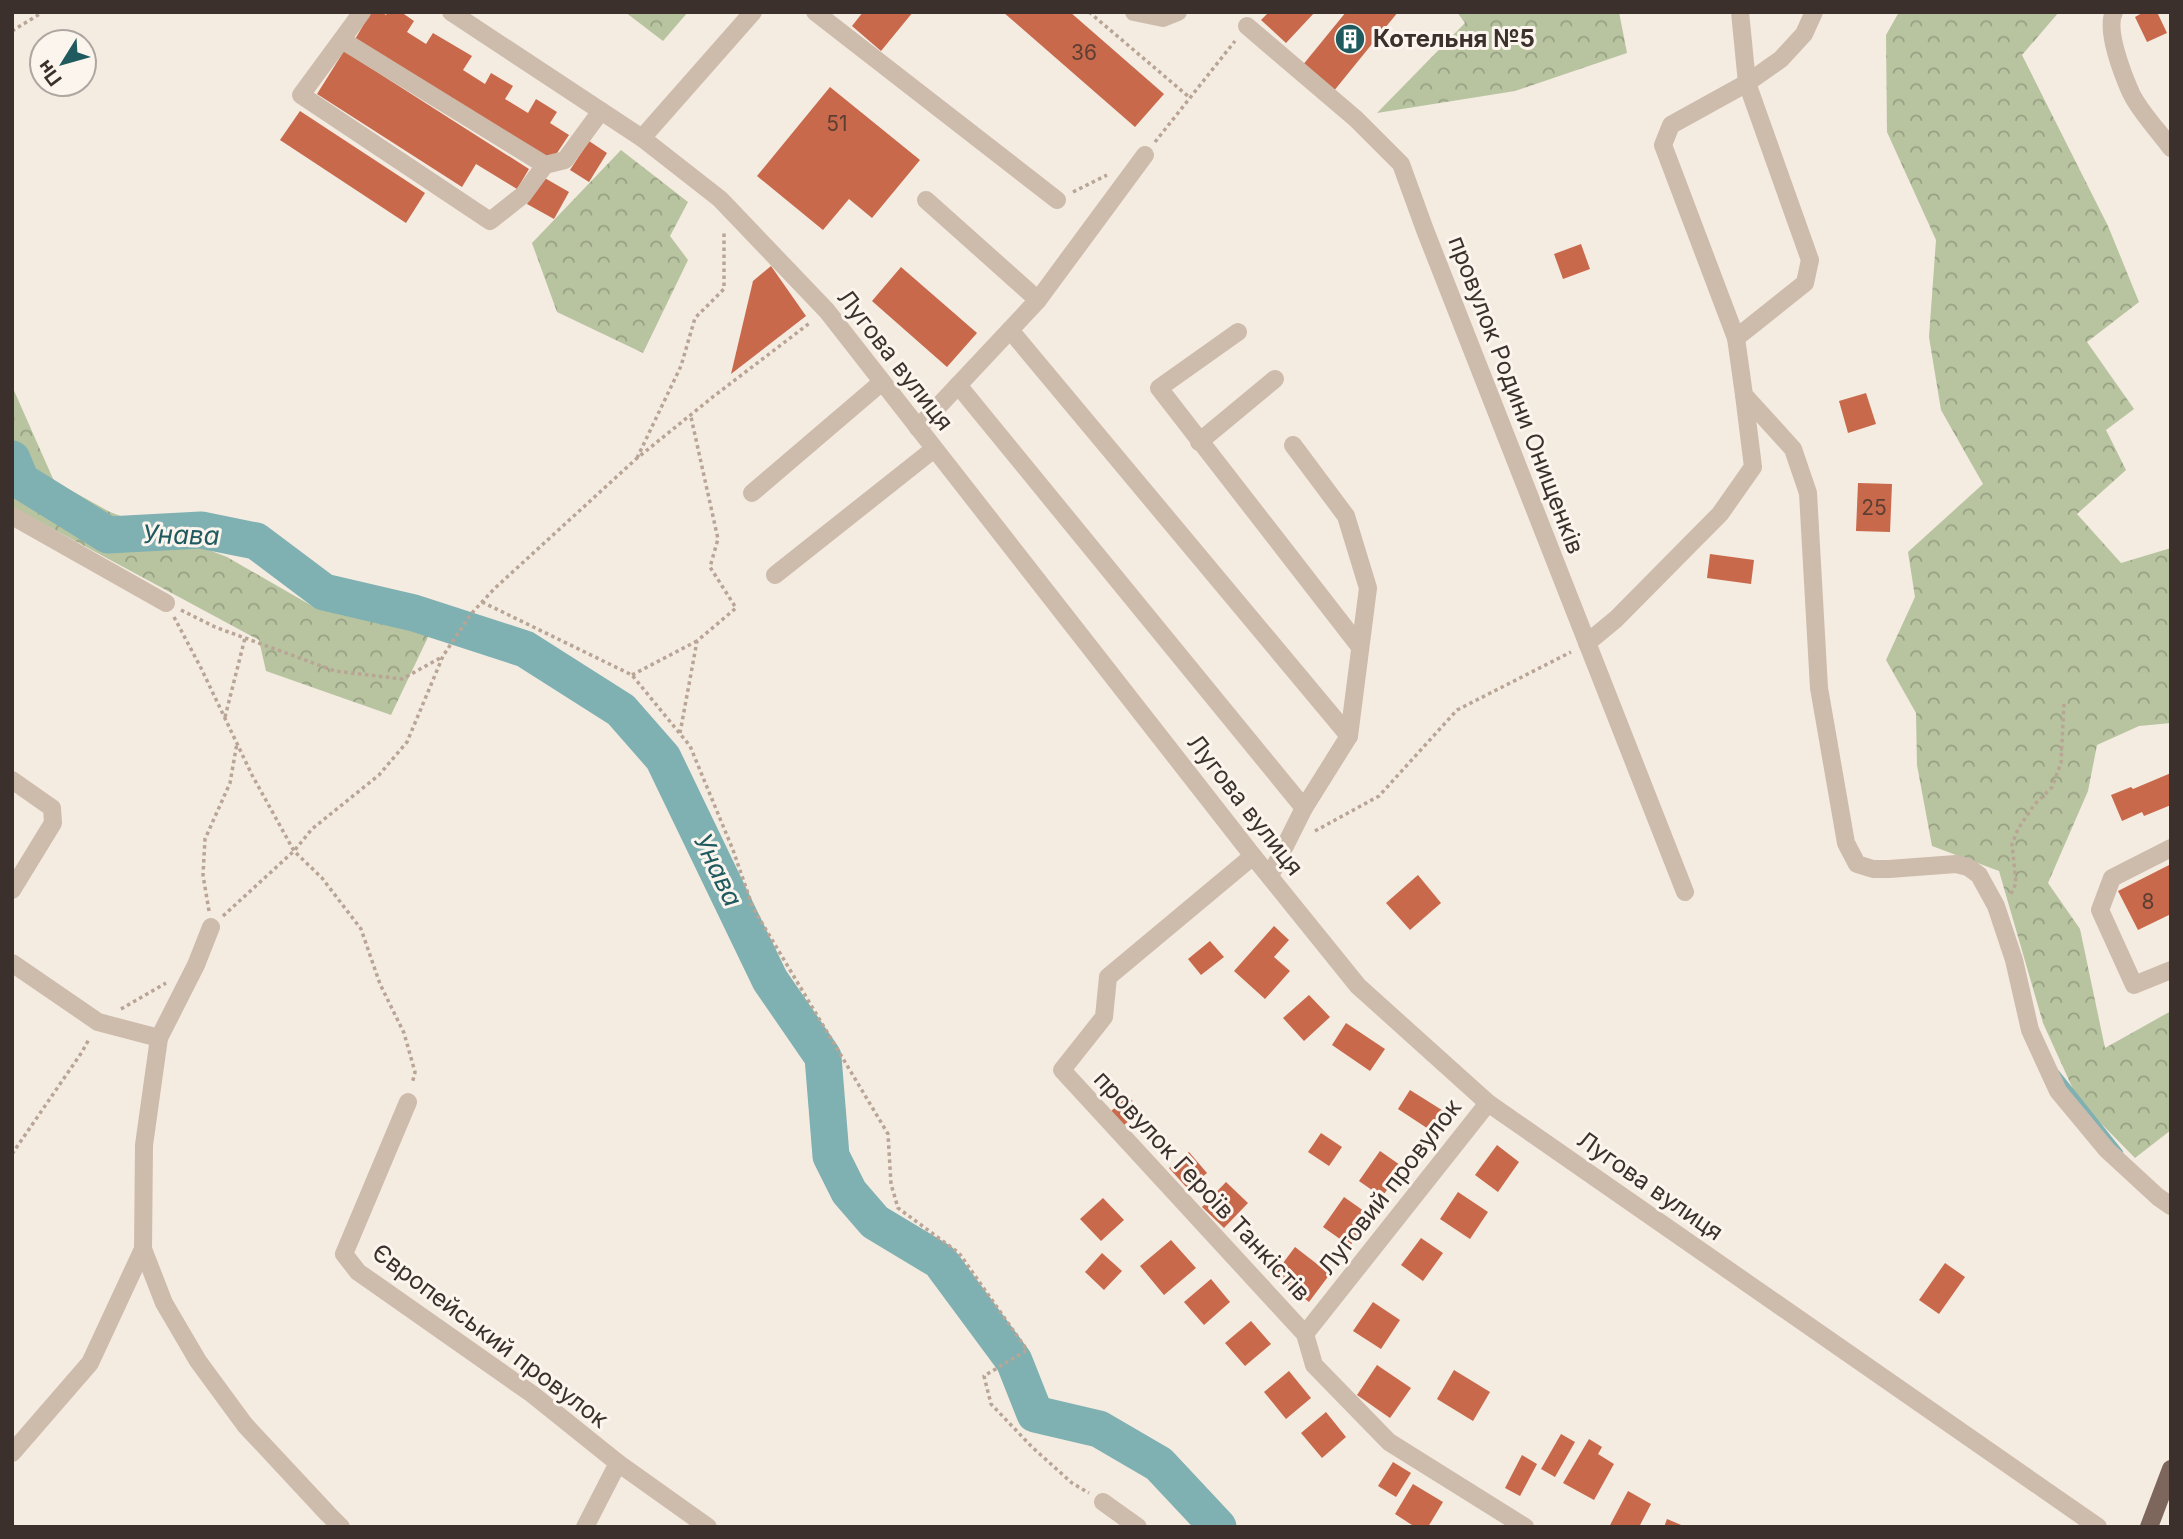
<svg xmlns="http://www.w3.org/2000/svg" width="2183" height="1539" font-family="Inter,sans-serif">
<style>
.forest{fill:url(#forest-crowns)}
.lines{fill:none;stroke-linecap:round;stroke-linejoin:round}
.stream{stroke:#7fb0b2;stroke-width:6}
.river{stroke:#7fb0b2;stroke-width:37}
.building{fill:#c8694b}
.path{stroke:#b9a596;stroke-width:3.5;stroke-dasharray:3.5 3.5;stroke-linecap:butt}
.minor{stroke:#cdbbac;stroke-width:18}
.major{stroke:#7d675c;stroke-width:18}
.labels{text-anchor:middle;stroke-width:6;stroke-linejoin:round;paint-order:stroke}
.number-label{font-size:21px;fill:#5e3e33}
.poi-label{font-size:24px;font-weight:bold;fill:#3b302b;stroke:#fbf5ee;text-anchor:start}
.street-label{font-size:24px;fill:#3b302b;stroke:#fbf5ee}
.water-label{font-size:26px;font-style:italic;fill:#1f5a5e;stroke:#fbf5ee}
</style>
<defs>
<pattern id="forest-crowns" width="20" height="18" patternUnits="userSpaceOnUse" patternTransform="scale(1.75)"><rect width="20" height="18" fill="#b8c4a0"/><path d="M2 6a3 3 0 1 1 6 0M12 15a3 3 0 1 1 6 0" fill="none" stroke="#97a083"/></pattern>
</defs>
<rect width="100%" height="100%" fill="#f4ebe1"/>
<g class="forest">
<path d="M625 12H688L663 41Z"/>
<path d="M1457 12H1619L1627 53 1515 91 1377 113 1465 23Z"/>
<path d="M1899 12H2059L2022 55 2108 226 2139 302 2087 342 2134 409 2106 430 2126 470 2077 514 2121 563 2171 548V723L2139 726 2097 745 2088 791 2048 883 2080 929 2105 1048 2171 1011V1130L2135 1158 2078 1100 2043 1023 1999 871 1932 846 1917 765 1916 713 1886 660 1915 597 1908 552 1983 484 1941 410 1929 337 1936 240 1887 132 1886 35Z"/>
<path d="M621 150 688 202 670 236 688 260 643 353 557 312 532 243Z"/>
<path d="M12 386 54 481 110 512 227 557 314 607 429 635 391 715 266 671 259 640 12 507Z"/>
</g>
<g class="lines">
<path class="stream" d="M2057 1073 2120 1152"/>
<path class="river" d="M12 459 21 481 108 535 201 530 256 541 324 592 414 613 525 649 621 710 663 758 770 980 823 1057 831 1156 849 1192 875 1222 940 1261 1014 1361 1035 1414 1099 1429 1159 1464 1218 1527"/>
</g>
<g class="building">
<path d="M371 12H381L386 15 388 12H401L414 21 407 32 426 44 433 33 472 56 463 70 485 84 491 73 513 86 505 99 528 113 536 99 557 112 550 123 569 135 551 162 354 41Z"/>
<path d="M863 12H913L881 51 852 26Z"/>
<path d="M1003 12H1070L1164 94 1135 127Z"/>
<path d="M1269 12H1315L1286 43 1261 20Z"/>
<path d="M1346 12H1398L1333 92 1302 66Z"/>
<path d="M2144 12H2157L2167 33 2147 42 2135 17Z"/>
<path d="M344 51 529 169 517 189 476 164 462 187 317 94Z"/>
<path d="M830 87 920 160 872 218 849 199 823 230 757 176Z"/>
<path d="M300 111 425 193 406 223 280 140Z"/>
<path d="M589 141 607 153 589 182 570 170Z"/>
<path d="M543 177 569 192 554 219 527 204Z"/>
<path d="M1581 244 1590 269 1563 279 1554 254Z"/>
<path d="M771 266 806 316 731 374 753 281Z"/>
<path d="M901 267 977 333 947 367 872 301Z"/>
<path d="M1866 393 1876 424 1848 433 1839 401Z"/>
<path d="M1858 483 1892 484 1890 532 1856 531Z"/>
<path d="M1710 554 1754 560 1751 584 1707 578Z"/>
<path d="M2171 773V805L2144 816 2142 812 2122 821 2111 795 2131 787 2133 789Z"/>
<path d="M2171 864V914L2138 930 2118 891Z"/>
<path d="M1418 875 1441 903 1410 930 1386 903Z"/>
<path d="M1274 926 1289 940 1274 957 1290 971 1265 999 1234 971Z"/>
<path d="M1210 941 1224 957 1201 975 1188 959Z"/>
<path d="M1309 995 1330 1017 1304 1041 1283 1018Z"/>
<path d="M1346 1023 1385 1049 1370 1071 1332 1045Z"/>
<path d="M1410 1090 1445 1112 1433 1132 1398 1109Z"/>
<path d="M1128 1096 1141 1110 1123 1126 1110 1112Z"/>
<path d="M1321 1133 1342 1147 1329 1166 1308 1152Z"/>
<path d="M1497 1145 1519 1162 1498 1192 1475 1175Z"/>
<path d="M1380 1151 1403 1167 1382 1197 1359 1181Z"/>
<path d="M1189 1152 1207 1173 1188 1189 1169 1168Z"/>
<path d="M1226 1182 1248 1203 1224 1228 1202 1207Z"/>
<path d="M1458 1192 1488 1212 1470 1239 1440 1219Z"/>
<path d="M1344 1197 1371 1216 1350 1246 1323 1227Z"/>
<path d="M1103 1198 1124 1220 1101 1241 1080 1219Z"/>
<path d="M1421 1238 1443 1253 1423 1281 1401 1265Z"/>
<path d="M1171 1240 1196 1268 1164 1295 1140 1266Z"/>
<path d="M1295 1247 1330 1274 1309 1302 1274 1275Z"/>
<path d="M1102 1253 1122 1271 1104 1290 1085 1272Z"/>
<path d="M1945 1263 1965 1277 1939 1314 1919 1300Z"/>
<path d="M1211 1279 1230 1302 1204 1325 1184 1302Z"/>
<path d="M1373 1302 1400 1320 1381 1349 1353 1331Z"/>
<path d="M1251 1321 1271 1344 1245 1366 1225 1343Z"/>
<path d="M1377 1365 1411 1388 1390 1418 1357 1395Z"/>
<path d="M1454 1370 1490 1392 1473 1421 1437 1399Z"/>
<path d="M1289 1371 1311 1398 1286 1419 1264 1392Z"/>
<path d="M1326 1412 1346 1437 1322 1458 1301 1433Z"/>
<path d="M1561 1434 1575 1442 1555 1477 1541 1469Z"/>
<path d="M1589 1439 1602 1447 1598 1454 1614 1464 1594 1500 1563 1483Z"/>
<path d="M1522 1455 1537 1464 1520 1496 1505 1488Z"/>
<path d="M1393 1462 1411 1473 1396 1497 1378 1486Z"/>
<path d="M1413 1484 1443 1502 1428 1527H1415L1395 1514Z"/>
<path d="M1628 1491 1651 1504 1639 1527H1609Z"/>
<path d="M1667 1519 1686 1527H1664Z"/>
</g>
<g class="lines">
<g class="path">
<path d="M1089 12 1189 97"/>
<path d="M12 31 43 12"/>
<path d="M1155 142 1235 41"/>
<path d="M1073 192 1107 175"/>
<path d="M637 458 681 366 695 318 724 289V230"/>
<path d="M482 602 632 675 690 746 733 850 753 908 888 1134 891 1184 898 1208 959 1253 1027 1350 984 1376 991 1404 1032 1447 1072 1483 1089 1493"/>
<path d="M181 610 215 627 335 671 402 679 442 657"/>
<path d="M174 617 201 668 252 775 294 851 322 878 361 929 380 984 404 1033 415 1072 412 1084"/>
<path d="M632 675 697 641"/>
<path d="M225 717 245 638"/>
<path d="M680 733 697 641 736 608 710 567 718 539 691 417"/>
<path d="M1315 831 1379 796 1457 710 1571 652"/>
<path d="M2011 894 2016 883 2012 844 2018 829 2034 805 2052 787 2061 763 2064 703"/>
<path d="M209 911 203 875 205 839 230 783 237 743"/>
<path d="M223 916 294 851 312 829 379 775 407 742 443 656 471 614 494 589 636 459 714 396 811 322"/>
<path d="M121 1009 166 983"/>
<path d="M12 1154 82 1052 89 1039"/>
</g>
<g class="minor">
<path d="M362 12 301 95 490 221 523 195 545 165 565 160 601 111"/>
<path d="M451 12 642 138 720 199 827 311 1253 856 1358 986 1488 1103 2098 1527"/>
<path d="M815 12 1057 200"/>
<path d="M1134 12 1163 18 1178 12"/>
<path d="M1814 12 1804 34 1781 59 1747 83 1671 125 1663 145 1736 338 1744 395 1793 449 1808 493 1819 688 1846 843 1857 864 1873 869H1889L1956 864 1968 867 1979 875 1996 906 2014 960 2030 1030 2058 1091 2107 1150 2158 1197 2171 1206"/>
<path d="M2114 12C2105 30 2123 75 2131 93 2140 112 2158 130 2171 148"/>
<path d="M1247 26 1356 119 1401 164 1425 230 1685 892"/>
<path d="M342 40 545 165"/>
<path d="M642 138 753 12"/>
<path d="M926 200 1038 300"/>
<path d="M1010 330 1349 736"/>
<path d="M1238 332 1159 388 1360 647"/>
<path d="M1736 338 1805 283 1810 260 1747 83 1740 12"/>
<path d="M958 385 1304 808"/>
<path d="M918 428 1038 300 1145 155"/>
<path d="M1199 442 1275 379"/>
<path d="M752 493 882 382"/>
<path d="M12 516 166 603"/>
<path d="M775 575 934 449"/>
<path d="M1587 643 1616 619 1720 514 1753 467 1744 395"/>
<path d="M12 780 52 808 53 823 12 890"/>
<path d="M2171 848 2112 878 2100 910 2134 985 2171 970"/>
<path d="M1253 856 1108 977 1104 1017 1062 1070 1305 1334 1314 1365 1389 1442 1525 1527"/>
<path d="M1270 876 1304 808 1349 736 1368 588 1346 516 1293 445"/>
<path d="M211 927 196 965 159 1038 144 1145 143 1249 164 1303 198 1361 245 1425 328 1514 341 1527"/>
<path d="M12 963 98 1022 159 1038"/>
<path d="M408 1102 344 1254 358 1272 532 1394 618 1463 708 1527"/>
<path d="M1305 1334 1488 1103"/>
<path d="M12 1453 90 1363 143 1249"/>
<path d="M1103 1502 1138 1527"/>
<path d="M585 1527 618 1463"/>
</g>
<path class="major" d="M2149 1527 2171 1469"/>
</g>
<defs>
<g id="building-disc" transform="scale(1.575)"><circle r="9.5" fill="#1f5a5e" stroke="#fbf5ee"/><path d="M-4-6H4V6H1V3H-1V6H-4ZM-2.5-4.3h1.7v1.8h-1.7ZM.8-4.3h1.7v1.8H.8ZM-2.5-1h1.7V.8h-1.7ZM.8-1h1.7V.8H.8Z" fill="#fff"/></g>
</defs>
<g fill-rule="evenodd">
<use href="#building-disc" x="1350" y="39"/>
</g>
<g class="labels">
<g class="number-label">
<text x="1084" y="60">36</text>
<text x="837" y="131">51</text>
<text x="1874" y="515">25</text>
<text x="2148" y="909">8</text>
</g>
<g class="poi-label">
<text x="1373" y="47">Котельня №5</text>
</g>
<g class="street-label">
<text transform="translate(895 360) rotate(52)" y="8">Лугова вулиця</text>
<text transform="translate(1516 395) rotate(69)" y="8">провулок Родини Онищенків</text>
<text transform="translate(1245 805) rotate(52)" y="8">Лугова вулиця</text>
<text transform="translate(1202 1186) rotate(47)" y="8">провулок Героїв Танкістів</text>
<text transform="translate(1650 1186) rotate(35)" y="8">Лугова вулиця</text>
<text transform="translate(1390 1187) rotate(-52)" y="8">Луговий провулок</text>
<text transform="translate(490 1336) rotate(37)" y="8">Європейський провулок</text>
</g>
<g class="water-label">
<text transform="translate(181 535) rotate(1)" y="9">Унава</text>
<text transform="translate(718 870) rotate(64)" y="9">Унава</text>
</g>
</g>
<rect width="2183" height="1539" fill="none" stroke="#3b302b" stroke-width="28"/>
<g transform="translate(63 63) rotate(233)"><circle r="33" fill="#fbf5ee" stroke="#aea6a0" stroke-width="2"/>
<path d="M0-5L12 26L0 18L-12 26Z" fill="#1f5a5e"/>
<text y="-10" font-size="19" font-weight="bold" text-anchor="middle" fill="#3b302b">Пн</text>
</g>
</svg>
